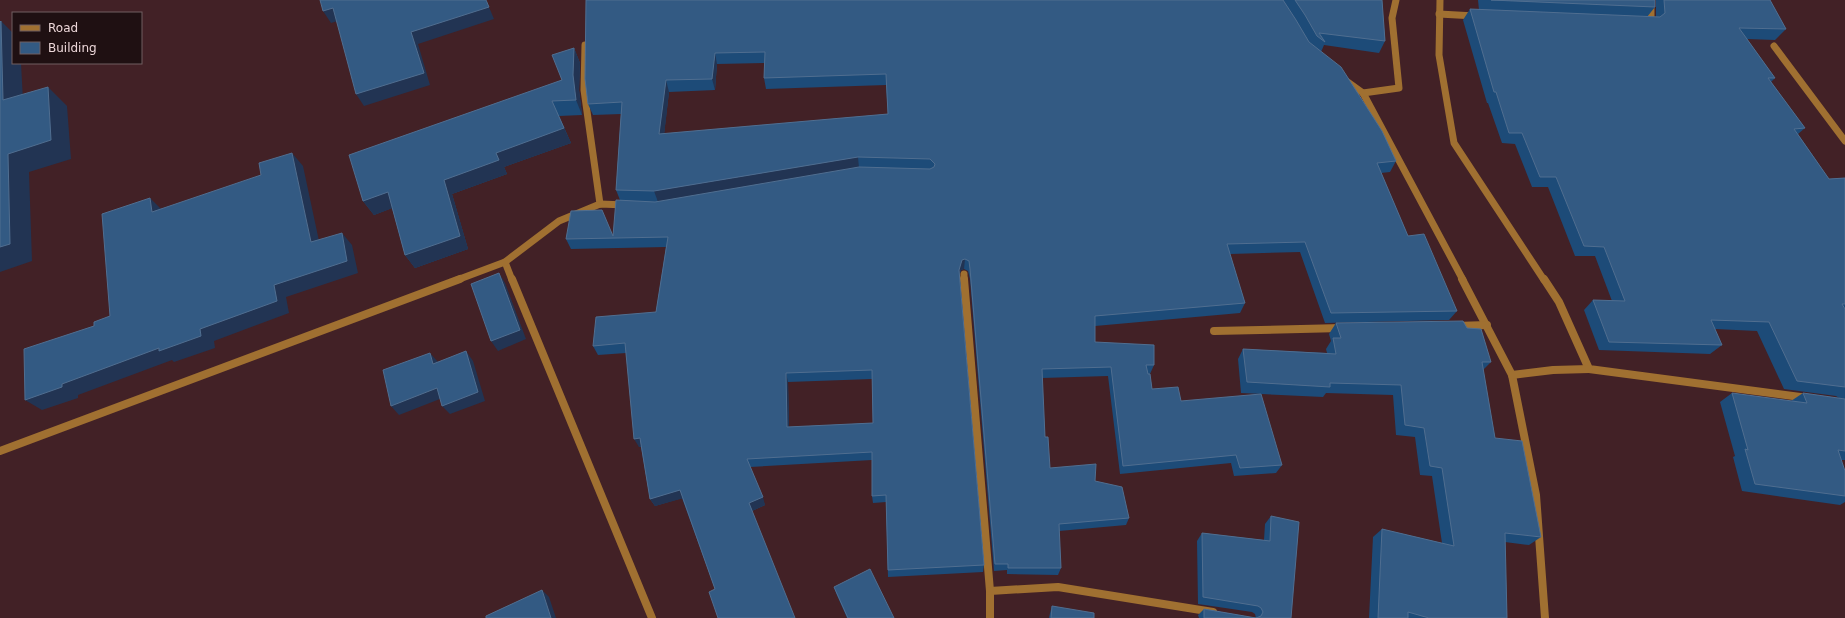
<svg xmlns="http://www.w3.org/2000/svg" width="1845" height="618" font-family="'DejaVu Sans',sans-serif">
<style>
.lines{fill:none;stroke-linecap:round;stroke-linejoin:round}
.street-far1{stroke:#a07031;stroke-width:7}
.street{stroke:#a07031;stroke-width:8}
.wall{fill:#1d4b78;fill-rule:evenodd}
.shaded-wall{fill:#223453}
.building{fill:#335a83;stroke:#506e90;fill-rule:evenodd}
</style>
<rect width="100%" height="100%" fill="#422126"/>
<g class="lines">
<g class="street-far1">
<path d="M1440 0 1439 55 1454 143 1544 280"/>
<path d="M1439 14 1475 16"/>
<path d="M1647 23H1651V0"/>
<path d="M585 45 584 90 600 204"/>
<path d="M1774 46 1845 141"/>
<path d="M1345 80 1363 93 1463 280"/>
<path d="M1363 93 1399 88 1392 18 1396 0"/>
<path d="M505 262 512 280"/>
<path d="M964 274V280"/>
<path d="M457 280 505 262 559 221 600 204 626 205"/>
</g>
<g class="street">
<path d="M512 279 652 618"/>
<path d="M964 279 990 591V618"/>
<path d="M1462 279 1512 375 1536 495 1545 618"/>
<path d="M1544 279 1559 302 1589 369 1808 398"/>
<path d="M1456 326 1487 325"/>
<path d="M1214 331 1342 328"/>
<path d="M1512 375 1553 370 1589 369"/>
<path d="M0 451 460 279"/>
<path d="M990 591 1058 587 1213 612"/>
</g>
</g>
<g class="wall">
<path d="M586 0H1382L1385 41 1379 53 1324 45 1321 52 1396 161 1390 172 1381 173 1408 236 1457 311 1449 320 1325 323 1300 252 1230 254 1245 303 1240 313 1095 326V342L1154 365 1150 374 1152 389 1181 401 1282 465 1276 473 1234 476 1231 463 1120 474 1108 376 1042 378 1045 437 1050 468 1095 481 1129 518 1126 525 1059 531 1061 568 1058 575 1007 574V570L994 571 970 279 968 271 964 269 961 270 959 276 984 565 983 572 888 577 886 502 873 503 872 496V460L750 467 765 505 752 511 715 589 682 498 655 506 650 499 641 447H639L626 353 598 355 593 346 656 312 666 247 571 249 566 239 613 236 620 200 616 190 621 114 593 115 588 104ZM764 63V78L766 89 886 85 888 114 664 134 669 92 715 90 717 64ZM872 379 873 423 789 427 788 382Z"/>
<path d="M1478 0H1655V7L1647 17H1656V0H1770L1786 29 1775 40 1747 39 1775 78 1771 82 1805 128 1798 134 1829 179 1845 178V460H1841L1845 471V502L1840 505 1742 491 1733 457 1735 456 1720 402 1732 393 1791 401 1803 393 1839 398 1836 396 1784 389 1757 331 1715 329 1722 345 1710 354 1599 350 1584 310 1593 300 1612 301 1595 256H1575L1548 187H1532L1515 144 1502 143 1488 103H1487L1463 20 1470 9 1479 10Z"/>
<path d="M574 48 580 63 579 90 582 115 559 116 571 143 504 167 507 174 452 194 468 249 415 268 405 255 392 208 374 215 363 201 562 80Z"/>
<path d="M1336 323 1467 328 1491 362 1483 370 1495 438 1541 537 1529 545 1505 542 1507 618H1369L1373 537 1382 529 1442 543 1432 476 1420 475 1415 437 1396 435 1393 395 1326 393 1323 397 1241 393 1238 359 1243 349 1327 353 1326 349 1331 341 1329 334Z"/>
<path d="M1271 516 1291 618H1199L1198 615 1204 609 1256 618 1255 614 1252 612 1198 604 1197 541 1202 533 1264 540 1265 524Z"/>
<path d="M834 587 894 618H847L836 593Z"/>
<path d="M1052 606 1094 618H1049L1050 613Z"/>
</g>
<g class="shaded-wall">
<path d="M486 0 494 19 418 44 430 85 364 106 356 94 411 32Z"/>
<path d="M333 8 341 20 331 23 323 11Z"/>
<path d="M1 21 13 33V63H21L24 119 3 100Z"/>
<path d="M574 48 580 63 579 90 582 115 576 100 573 75Z"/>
<path d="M715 53 717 64 715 90 712 79Z"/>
<path d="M666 80 669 92 663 145 659 134Z"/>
<path d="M48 87 67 106 71 159 29 172 32 261 0 272V247L8 154Z"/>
<path d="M564 128 571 143 504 167 507 174 452 194 468 249 415 268 405 255 444 180 496 153Z"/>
<path d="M292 153 303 166 322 255 311 242Z"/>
<path d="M858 157 859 168 658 202 654 191Z"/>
<path d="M388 192 398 206 374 215 363 201Z"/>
<path d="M150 198 163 211 152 212Z"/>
<path d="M342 233 352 245 358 273 286 297 289 313 214 341 215 348 174 362 172 360 78 395V398L42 410 25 400 62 384 200 329 274 285Z"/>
<path d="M965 259 964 269 961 270 958 279 959 270 962 260Z"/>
<path d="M499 273 505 283 526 339 498 351 491 341Z"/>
<path d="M466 351 473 361 485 401 450 414 442 406Z"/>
<path d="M430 353 438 362 433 364Z"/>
<path d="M786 373 788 382 789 435 787 427Z"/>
<path d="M437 388 445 397 399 415 391 406Z"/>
<path d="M640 438 644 446 639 447 634 439Z"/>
<path d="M680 490 684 498 655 506 650 499Z"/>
<path d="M763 497 765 505 752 511 749 503Z"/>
<path d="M542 590 549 597 556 618H551Z"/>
</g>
<g class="building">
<path d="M320 0H486L489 7 411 32 424 73 356 94 333 8 323 11Z"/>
<path d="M586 0H1283L1296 20 1309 42 1341 67 1382 131 1396 161 1377 163 1408 236 1424 234 1457 311 1331 313 1305 242 1227 244 1245 303 1095 316V342L1154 345V365H1146L1148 374H1150L1152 389 1178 387 1181 401 1261 394 1282 465 1240 468 1236 455 1123 466 1111 367 1042 369 1045 437H1048L1050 468 1096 464 1095 481 1122 487 1129 518 1059 524 1061 568H1008V564H995L970 269 969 261 965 259 962 260 959 270 984 565 888 570 886 495 872 496V452L747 459 763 497 749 503 795 618H718L709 592 715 589 680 490 650 499 640 438 634 439 625 343 593 346 596 317 656 312 668 237 566 239 571 211 602 210 613 236 616 200 655 202 859 167 930 169 934 167 935 164 930 159 858 157 654 191 616 190 622 102 588 104 585 79ZM765 52 764 78 886 74 888 114 659 134 666 80 712 79 715 53ZM872 370 873 423 787 427 786 373Z"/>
<path d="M1295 0H1382L1385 41 1319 33 1325 42 1317 36 1305 15Z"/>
<path d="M1491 0H1655V7Z"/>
<path d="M1664 0H1770L1786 29 1739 28 1775 78H1768L1805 128 1794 129 1829 179 1845 178V304H1842L1845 309V387L1797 381 1769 322 1711 320 1722 345 1609 342 1593 300 1625 301 1604 247 1584 246 1556 177H1540L1522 133H1509L1496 92H1494L1470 9 1660 17 1665 13Z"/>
<path d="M1 21 3 100 48 87 51 140 8 154 10 244 0 247V22Z"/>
<path d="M574 48 573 75 576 100 552 101 564 128 496 153 499 160 444 180 460 236 405 255 388 192 363 201 349 155 562 80 552 55Z"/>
<path d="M292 153 311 242 342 233 347 261 274 285 277 301 200 329 201 336 159 351V348L62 384V387L25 400 24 349 94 326V322L110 316 102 214 150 198 152 212 261 175 259 163Z"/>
<path d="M499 273 520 330 491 341 471 284Z"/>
<path d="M1463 321 1467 328 1481 329 1491 362H1482L1495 438 1522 441 1541 537 1505 533 1507 618H1429L1408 612V618H1378L1382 529 1454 546 1442 468 1430 466 1424 428 1405 425 1401 385 1330 383V387L1247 382 1243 349 1336 354 1333 338H1341L1336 323Z"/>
<path d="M466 351 478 392 442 406 437 388 391 406 383 370 430 353 433 364Z"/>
<path d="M1732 393 1807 403 1803 393 1845 399V451L1838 450 1845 471V496L1755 484 1745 449 1748 450Z"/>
<path d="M1271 516 1299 522 1291 618H1204V609L1256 618 1261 616 1263 612 1261 608 1258 606 1203 597 1202 533 1270 541Z"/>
<path d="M870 569 894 618H848L834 587Z"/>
<path d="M542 590 551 618H486V616Z"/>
<path d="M1052 606 1094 613V618H1051Z"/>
</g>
<rect x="12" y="12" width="130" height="52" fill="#1f1012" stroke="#715f61"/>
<rect x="20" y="25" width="20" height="6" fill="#a07031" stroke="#715f61"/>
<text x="48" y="32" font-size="12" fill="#ecd6d8">Road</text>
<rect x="20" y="42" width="20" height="12" fill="#335a83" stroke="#715f61"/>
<text x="48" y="52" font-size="12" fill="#ecd6d8">Building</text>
</svg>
